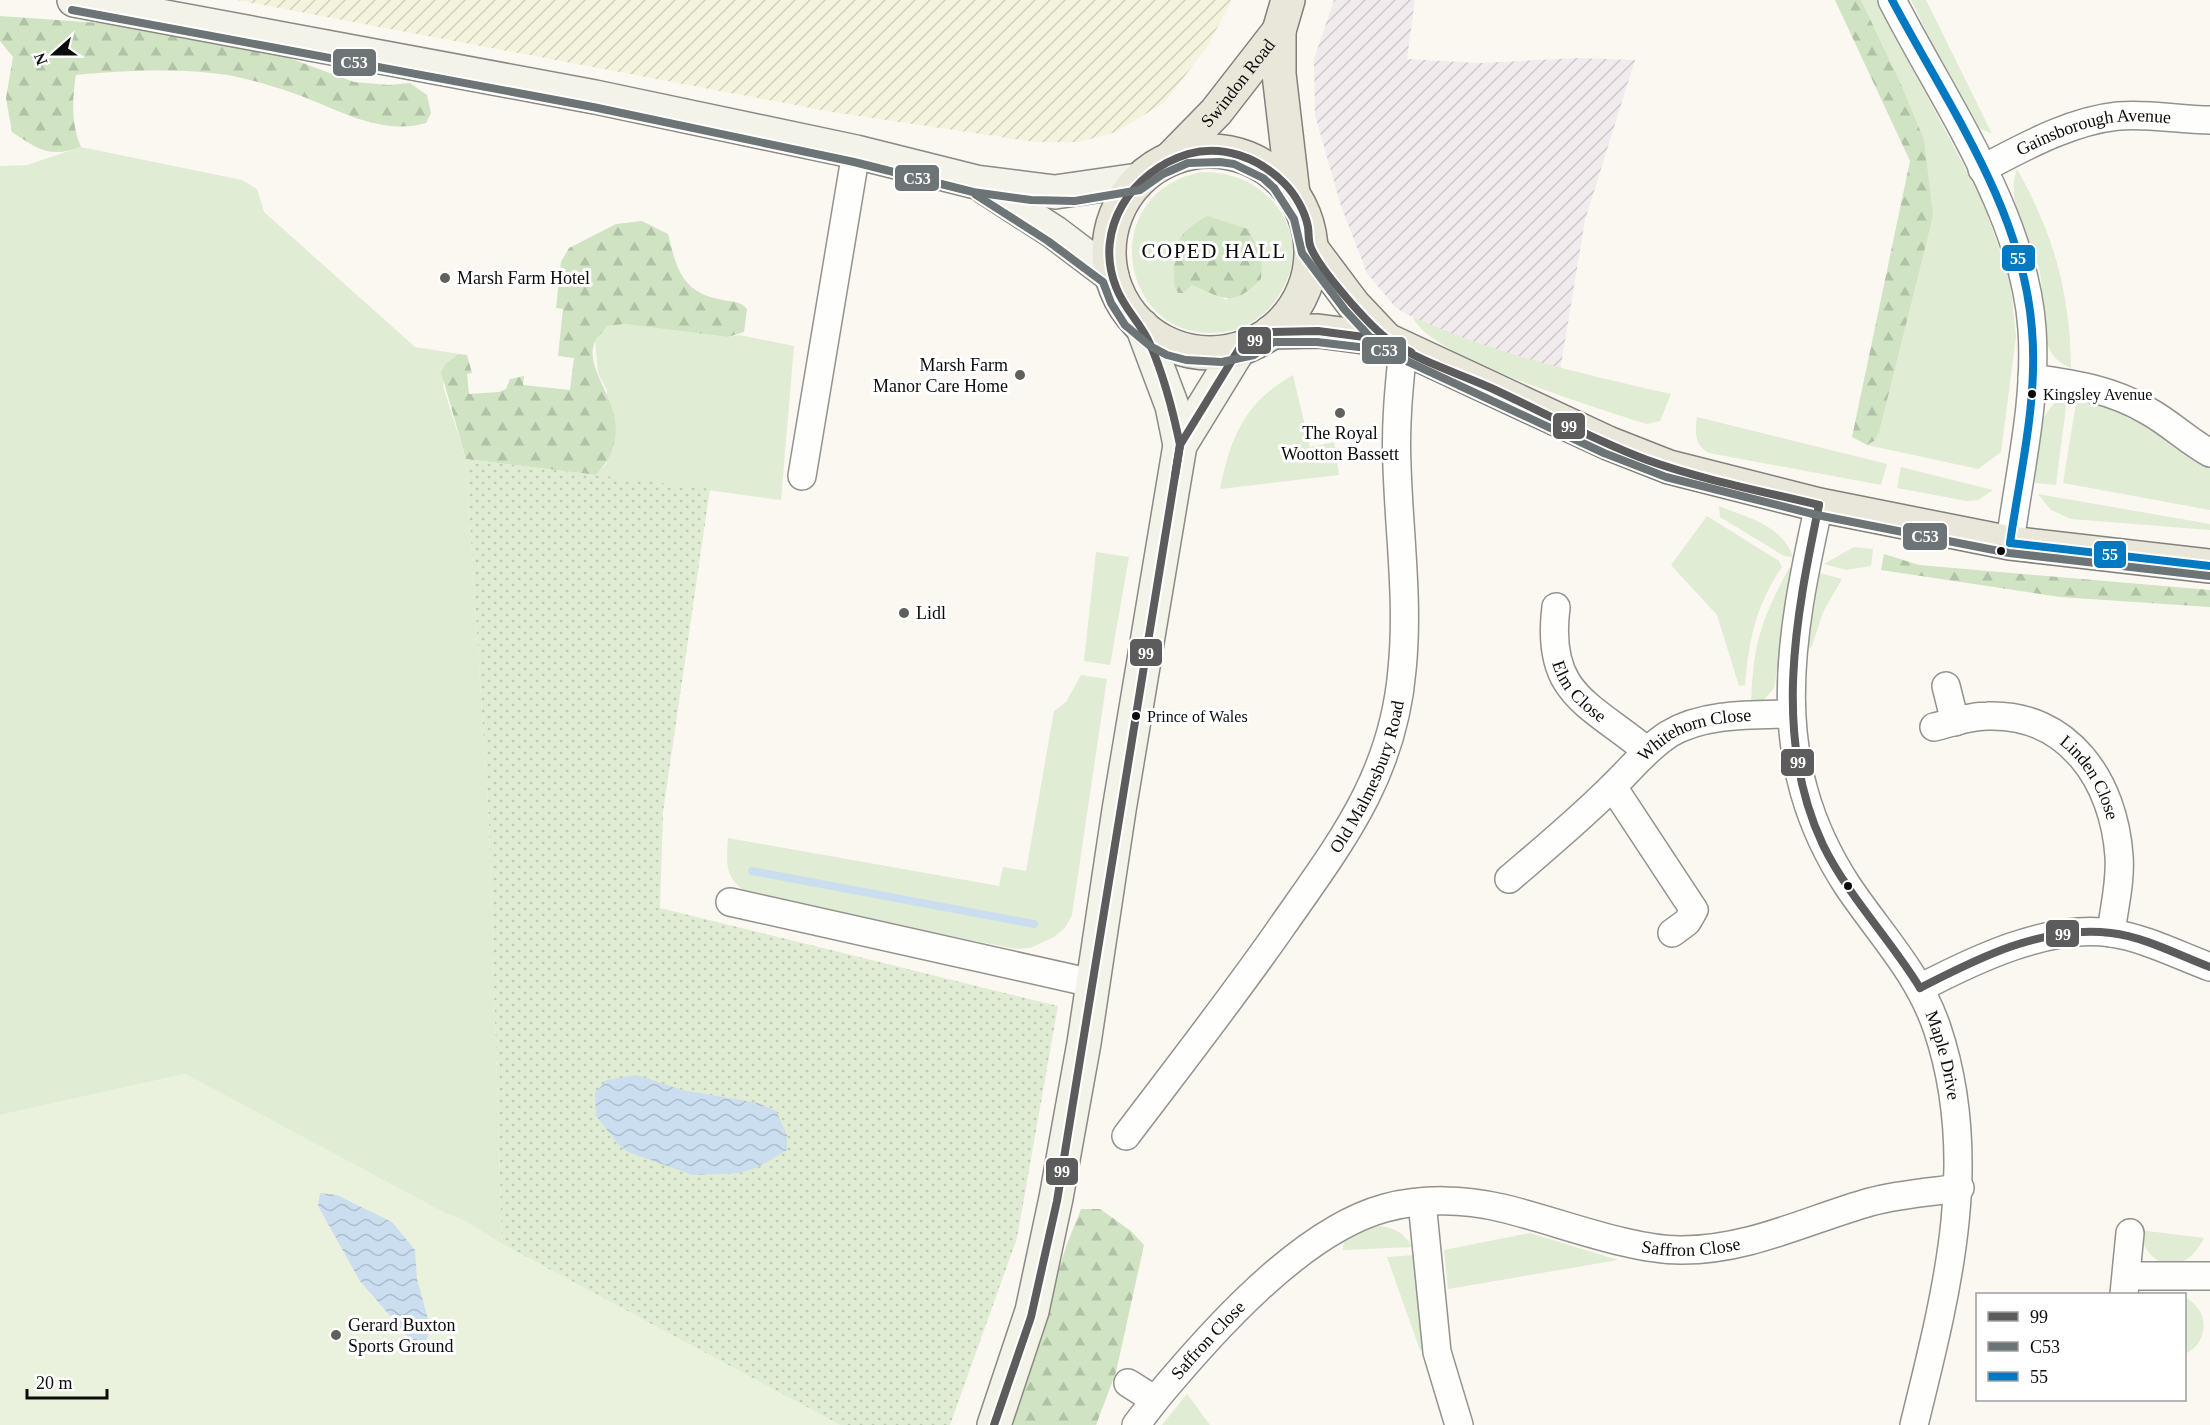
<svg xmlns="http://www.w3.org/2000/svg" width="2210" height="1425" font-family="Georgia,serif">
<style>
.industrial{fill:url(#industrial-furrows)}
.farmland{fill:url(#farmland-furrows)}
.grass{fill:#e0ecd3;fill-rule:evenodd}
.forest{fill:url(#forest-firs)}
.park{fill:url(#park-dots)}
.pitch{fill:#eaf1dc}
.water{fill:url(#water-waves)}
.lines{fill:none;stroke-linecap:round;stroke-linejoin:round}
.stream{stroke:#cbdeef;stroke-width:8}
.street-casing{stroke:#93928f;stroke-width:30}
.secondary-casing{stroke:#8a8985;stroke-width:36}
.primary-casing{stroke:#80807c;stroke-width:36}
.street{stroke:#fefefd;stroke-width:27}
.secondary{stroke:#f3f3e9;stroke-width:33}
.primary{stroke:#e9e7da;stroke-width:33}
.bus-1-casing{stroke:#fff;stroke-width:12}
.bus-2-casing{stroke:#fff;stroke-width:12}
.bus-3-casing{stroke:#fff;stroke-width:12}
.bus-1{stroke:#5c5c5d;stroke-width:8}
.bus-2{stroke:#6c7476;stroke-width:8}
.bus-3{stroke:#0279c1;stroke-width:8}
.poi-dot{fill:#5f5f5c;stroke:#fff;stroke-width:2}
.bus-dot{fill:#0c0c0c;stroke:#fff;stroke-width:2}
.labels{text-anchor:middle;stroke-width:6;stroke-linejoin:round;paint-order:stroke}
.bus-label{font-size:16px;fill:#0c0c0c;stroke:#fff;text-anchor:start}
.street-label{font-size:18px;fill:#0c0c0c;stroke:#fff}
.poi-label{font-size:18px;fill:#0c0c0c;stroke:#fff;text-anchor:start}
.quarter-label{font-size:21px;letter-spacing:1.5px;fill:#0c0c0c;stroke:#fff}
.line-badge{stroke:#fff;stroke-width:2}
.badge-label{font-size:16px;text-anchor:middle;font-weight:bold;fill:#fff}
</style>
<defs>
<pattern id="industrial-furrows" width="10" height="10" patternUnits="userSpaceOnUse" patternTransform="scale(1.5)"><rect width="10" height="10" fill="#f1ebed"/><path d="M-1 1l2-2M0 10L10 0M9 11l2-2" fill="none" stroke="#cdc8ca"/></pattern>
<pattern id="farmland-furrows" width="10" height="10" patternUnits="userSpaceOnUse" patternTransform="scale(1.5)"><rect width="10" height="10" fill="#f4f4de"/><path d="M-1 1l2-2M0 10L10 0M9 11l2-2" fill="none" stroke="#d0d0bd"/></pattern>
<pattern id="forest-firs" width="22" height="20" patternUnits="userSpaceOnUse" patternTransform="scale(1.5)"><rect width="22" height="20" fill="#d0e3c2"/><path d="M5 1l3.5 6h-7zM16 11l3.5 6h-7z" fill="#b1c2a6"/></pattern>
<pattern id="park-dots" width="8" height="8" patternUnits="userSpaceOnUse" patternTransform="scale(1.5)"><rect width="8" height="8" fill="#e0ecd3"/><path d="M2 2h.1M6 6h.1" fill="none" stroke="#bfc9b4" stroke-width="1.8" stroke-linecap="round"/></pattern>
<pattern id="water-waves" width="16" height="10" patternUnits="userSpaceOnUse" patternTransform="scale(1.5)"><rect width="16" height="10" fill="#cbdeef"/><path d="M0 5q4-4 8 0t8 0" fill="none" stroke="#adbdcc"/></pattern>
</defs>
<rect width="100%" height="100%" fill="#faf8f0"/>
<path class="industrial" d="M1334 0H1415L1407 59 1480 63 1578 58 1635 60 1585 220 1560 371 1449 337 1396 308 1367 273 1341 206 1315 115 1314 59Z"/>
<path class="farmland" d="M237 0H1232L1207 47 1165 102 1116 132 1079 142H1035L832 112Z"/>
<g class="grass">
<path d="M1861 0H1876L1982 200 2010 279 2016 337 2001 452 1978 469 1867 445 1874 441 1933 216 1900 82Z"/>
<path d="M1911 0H1926L1992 134 1976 126 1965 111Z"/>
<path d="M81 147 242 180 257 189 264 212 415 347 459 354 446 363 443 386 466 459 489 821 502 1244 465 1221 445 1213 185 1074 0 1115V166L27 165Z"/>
<path d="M2017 169C2054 235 2070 292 2071 368 2061 364 2052 357 2048 346 2042 328 2044 295 2040 273 2032 236 2004 205 2017 169Z"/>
<path d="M1201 172C1267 169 1318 235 1279 295 1268 313 1249 327 1229 331 1123 352 1090 195 1201 172ZM1248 230 1227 300 1192 285 1183 293Z"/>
<path d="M1413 317C1494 354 1584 374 1671 394L1660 421 1647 424 1637 421C1594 407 1427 356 1413 317Z"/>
<path d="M624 324 728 337 739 335 794 346 781 500 596 475 607 463V390L598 373 595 341 607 326Z"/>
<path d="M1293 375 1310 447 1334 442 1339 475 1220 489C1231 436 1244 403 1293 375Z"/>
<path d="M2091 393 2210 459V510L2063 483 2077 397Z"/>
<path d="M2062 398 2067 399 2056 485 2036 483 2032 477C2037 449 2035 414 2062 398Z"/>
<path d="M1697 417 1887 464 1881 485 1709 453C1694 445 1695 432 1697 417Z"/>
<path d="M1901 467 1993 490 1978 500 1967 501 1897 488Z"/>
<path d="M2038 494 2210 524V530L2071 519 2051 510Z"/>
<path d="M1719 506C1748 518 1782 525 1793 557L1784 556 1720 517Z"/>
<path d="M1707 516 1779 561 1782 567C1756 605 1749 639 1745 685L1739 686 1717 615 1671 565Z"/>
<path d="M1854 547 1873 549 1871 566 1846 570 1824 564Z"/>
<path d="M1096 552 1129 557 1110 665 1084 661Z"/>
<path d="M1789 568H1794L1774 688 1763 701 1751 706C1753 643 1760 623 1789 568Z"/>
<path d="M1820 573 1842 579 1823 612 1812 646 1807 650Z"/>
<path d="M1081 675 1107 679 1072 915 1065 928 1054 937 1030 948 1016 949 752 896C725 879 726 868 728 838L999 886 1003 867 1026 871 1054 711 1066 702Z"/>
<path d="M1378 1226C1394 1227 1404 1233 1413 1247L1343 1250 1344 1238 1368 1227Z"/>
<path d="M2139 1230 2204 1238C2186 1276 2148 1272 2139 1230Z"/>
<path d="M1530 1233 1618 1260 1448 1289 1444 1250Z"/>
<path d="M1415 1255 1419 1311 1425 1348 1420 1350 1387 1257Z"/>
<path d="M2184 1297C2210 1309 2210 1342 2185 1354Z"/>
<path d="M1187 1394 1210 1425H1162Z"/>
</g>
<g class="forest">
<path d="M1835 0H1861L1900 82 1924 140 1933 216 1879 432 1874 441 1867 445 1852 437 1910 161Z"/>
<path d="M0 16 114 24 281 55 354 82 389 85 410 83 427 95 431 113 426 123C378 137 333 106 290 92 270 85 248 79 228 75 183 68 122 70 76 75 72 99 71 124 81 147 50 158 39 150 12 132L6 98 13 57 0 41Z"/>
<path d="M1207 216 1248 229 1262 258 1261 279C1233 307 1226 300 1192 285L1183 293H1178C1173 285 1174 279 1174 270 1175 239 1181 232 1207 216Z"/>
<path d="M642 221 668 234C677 270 682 293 723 300 734 302 740 301 747 309L744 332 728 337 624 324 607 326C604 331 598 336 595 341 579 377 648 418 596 475L466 459 441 372 446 363 459 354 467 355 472 373 467 374 469 394 499 392 506 389 510 379 524 376 523 385 570 390 574 358 558 356 563 309 556 308 561 262 569 248 616 224Z"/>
<path d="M1884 554 1919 565 2210 590V607L2060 597 1881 570Z"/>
<path d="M1081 1209H1100L1131 1231 1144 1245 1116 1372 1096 1425H1009L1067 1244Z"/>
</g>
<path class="park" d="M466 459 710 489 663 812 660 908 1058 1006 1017 1238 950 1425H840L502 1244 489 821Z"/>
<path class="pitch" d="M185 1074 445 1213 465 1221 502 1244 840 1425H0V1115Z"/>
<g class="water">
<path d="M637 1075 682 1090 758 1103 776 1111 787 1135V1150L758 1167 740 1173 693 1175 628 1152 619 1145 596 1116 595 1093 607 1080Z"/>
<path d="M320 1193 337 1195 392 1222 415 1250 417 1279 431 1330 423 1346H416L360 1281 318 1206Z"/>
</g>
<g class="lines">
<path class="stream" d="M752 871 1034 924"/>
<g class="street-casing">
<g id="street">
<path d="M1892 0C1944 102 2024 213 2032 329 2037 401 2019 473 2010 543"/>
<path id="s1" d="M1982 169C2024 147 2070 121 2118 116 2149 113 2179 120 2210 120"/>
<path d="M2032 378C2074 384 2111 389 2148 411 2170 423 2188 441 2210 453"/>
<path d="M802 476 856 152"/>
<path id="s2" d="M1819 505C1789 641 1766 760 1847 885 1879 933 1918 972 1937 1028 1982 1161 1946 1295 1914 1425"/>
<path id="s3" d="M1556 607C1545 694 1589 703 1647 751"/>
<path d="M1946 686 1955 722"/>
<path id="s4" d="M1934 727C1951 723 1969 716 1987 716 2069 713 2114 782 2119 856 2121 881 2114 908 2111 933"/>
<path d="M1613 787 1694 910 1687 922 1672 933"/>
<path id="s5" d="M1509 879C1544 849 1579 820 1612 787 1631 769 1647 748 1669 734 1704 713 1751 715 1791 714"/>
<path d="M730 902 1092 983"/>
<path d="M1920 988C1974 960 2048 924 2111 933 2145 938 2178 955 2210 967"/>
<path id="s6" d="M1126 1136C1179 1066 1233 997 1283 925 1341 842 1393 776 1402 670 1409 602 1399 533 1397 466 1395 426 1399 387 1403 348"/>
<path d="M1422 1202 1437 1352 1459 1425"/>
<path d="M2127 1276H2210"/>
<path d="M2124 1294 2130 1233"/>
<path d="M1128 1383 1155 1400 1136 1425"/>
<path id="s7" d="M1155 1400C1209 1335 1300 1231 1385 1208 1422 1198 1464 1199 1502 1208 1554 1220 1631 1251 1682 1250 1749 1250 1807 1220 1870 1202 1899 1194 1930 1192 1960 1188"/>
</g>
</g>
<g class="secondary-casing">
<g id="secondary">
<path d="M74 0 595 97 856 152 976 182 1055 192 1138 180"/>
<path d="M986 188 1054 232 1112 276"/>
<path d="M1142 326 1172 406 1180 445"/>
<path d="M994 1425 1032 1311 1056 1198 1084 1043 1119 810 1180 445 1239 349"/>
</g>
</g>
<g class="primary-casing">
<g id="primary">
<path d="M1288 0 1279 31V74L1293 194"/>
<circle cx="1210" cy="252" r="101"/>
<path id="s8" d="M1170 159 1216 112 1279 31"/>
<path d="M1311 248 1353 304 1387 340 1608 443 1669 467 1819 505 2010 543 2210 566"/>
<path d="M1271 332 1318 331 1387 340"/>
</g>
</g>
<use href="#street" class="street"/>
<use href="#secondary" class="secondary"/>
<use href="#primary" class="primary"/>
<g class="bus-1-casing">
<g id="bus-1">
<path d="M1175 476 1180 445 1239 349 1271 332 1318 331 1387 340 1411 352"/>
<path d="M1819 505C1796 616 1772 737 1823 845 1848 896 1890 939 1920 988"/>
<path d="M1920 988C1978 958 2043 925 2111 933 2145 937 2178 955 2210 967"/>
<path d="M994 1425 1031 1317 1057 1201 1180 445C1173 411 1164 376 1150 344 1141 323 1124 309 1116 287 1093 229 1132 171 1188 154 1223 144 1259 158 1284 183 1295 194 1305 211 1308 227 1309 234 1308 242 1311 248 1320 270 1370 327 1390 341 1420 362 1458 373 1491 388 1543 412 1593 440 1647 460 1703 480 1761 491 1819 505"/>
</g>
</g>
<g class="bus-2-casing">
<g id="bus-2">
<path d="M72 10 593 107 854 162 973 192 1031 200 1075 201 1140 190 1163 174 1188 163 1220 162 1234 164 1263 178 1274 188 1294 219 1302 253 1345 310 1381 349 1604 453 1666 477 1817 515 2009 553 2209 576"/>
<path d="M976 195 1048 241 1103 282 1111 303 1125 325 1150 346 1167 355 1186 360 1222 362 1254 355 1274 342H1317L1384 350 1407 361"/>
</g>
</g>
<g class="bus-3-casing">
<g id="bus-3">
<path d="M1892 0C1947 104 2023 209 2032 330 2038 401 2020 473 2010 543"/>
<path d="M2010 543 2210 566"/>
</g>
</g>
<use href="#bus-1" class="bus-1"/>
<use href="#bus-2" class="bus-2"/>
<use href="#bus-3" class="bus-3"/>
</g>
<g class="poi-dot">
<circle cx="445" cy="278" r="6"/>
<circle cx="1020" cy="375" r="6"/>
<circle cx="1340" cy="413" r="6"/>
<circle cx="904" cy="613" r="6"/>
<circle cx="336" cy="1335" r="6"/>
</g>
<g class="bus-dot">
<circle cx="2032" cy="394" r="5"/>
<circle cx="2001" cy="551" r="5"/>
<circle cx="1136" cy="716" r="5"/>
<circle cx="1848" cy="886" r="5"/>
</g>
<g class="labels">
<g class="bus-label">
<text x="2043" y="400">Kingsley Avenue</text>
<text x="1147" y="722">Prince of Wales</text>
</g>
<g class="street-label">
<text dy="6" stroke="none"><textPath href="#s8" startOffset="102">Swindon Road</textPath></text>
<text dy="6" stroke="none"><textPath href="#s1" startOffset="120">Gainsborough Avenue</textPath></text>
<text dy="6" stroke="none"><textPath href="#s3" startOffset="92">Elm Close</textPath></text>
<text dy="6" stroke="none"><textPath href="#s5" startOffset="240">Whitehorn Close</textPath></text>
<text dy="6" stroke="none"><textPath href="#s6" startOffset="435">Old Malmesbury Road</textPath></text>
<text dy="6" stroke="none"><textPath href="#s4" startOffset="183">Linden Close</textPath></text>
<text dy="6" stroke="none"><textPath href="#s2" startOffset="591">Maple Drive</textPath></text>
<text dy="6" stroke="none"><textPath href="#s7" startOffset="616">Saffron Close</textPath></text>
<text dy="6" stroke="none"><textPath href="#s7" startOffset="80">Saffron Close</textPath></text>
</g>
<g class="poi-label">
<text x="457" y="284">Marsh Farm Hotel</text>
<text x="1008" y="371" text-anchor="end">Marsh Farm<tspan x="1008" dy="21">Manor Care Home</tspan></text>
<text x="1340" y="439" text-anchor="middle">The Royal<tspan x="1340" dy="21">Wootton Bassett</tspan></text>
<text x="916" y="619">Lidl</text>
<text x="348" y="1331">Gerard Buxton<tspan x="348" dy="21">Sports Ground</tspan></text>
</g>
<g class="quarter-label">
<text x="1214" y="258">COPED HALL</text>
</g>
</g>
<g class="line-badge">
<rect x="332" y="48" width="45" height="29" rx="6" fill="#6c7476"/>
<rect x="894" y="164" width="46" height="28" rx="6" fill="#6c7476"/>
<rect x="2001" y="244" width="35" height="28" rx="6" fill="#0279c1"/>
<rect x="1237" y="326" width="35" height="29" rx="6" fill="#5c5c5d"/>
<rect x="1361" y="336" width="46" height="29" rx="6" fill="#6c7476"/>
<rect x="1552" y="412" width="34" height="28" rx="6" fill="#5c5c5d"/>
<rect x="1902" y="522" width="46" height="29" rx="6" fill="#6c7476"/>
<rect x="2093" y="540" width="34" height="29" rx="6" fill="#0279c1"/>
<rect x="1129" y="638" width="34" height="29" rx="6" fill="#5c5c5d"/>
<rect x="1780" y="748" width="35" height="29" rx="6" fill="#5c5c5d"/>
<rect x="2045" y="919" width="35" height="29" rx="6" fill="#5c5c5d"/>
<rect x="1045" y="1157" width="34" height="29" rx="6" fill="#5c5c5d"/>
</g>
<g class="badge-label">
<text x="354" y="68">C53</text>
<text x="917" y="184">C53</text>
<text x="2018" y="264">55</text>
<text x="1255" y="346">99</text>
<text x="1384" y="356">C53</text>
<text x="1569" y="432">99</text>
<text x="1925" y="542">C53</text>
<text x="2110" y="560">55</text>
<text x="1146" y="659">99</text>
<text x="1798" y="768">99</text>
<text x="2063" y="940">99</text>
<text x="1062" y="1177">99</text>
</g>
<rect x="1976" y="1293" width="210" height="108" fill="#ffffff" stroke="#9e9e9e" stroke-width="1.5"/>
<rect x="1988" y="1312" width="30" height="9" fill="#5c5c5d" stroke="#9e9e9e" stroke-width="1.5"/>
<text x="2030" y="1323" font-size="18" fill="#0c0c0c">99</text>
<rect x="1988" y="1342" width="30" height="9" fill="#6c7476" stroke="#9e9e9e" stroke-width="1.5"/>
<text x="2030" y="1353" font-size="18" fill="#0c0c0c">C53</text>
<rect x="1988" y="1372" width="30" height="9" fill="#0279c1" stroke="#9e9e9e" stroke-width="1.5"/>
<text x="2030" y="1383" font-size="18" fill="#0c0c0c">55</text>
<g transform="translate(54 54) rotate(249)" stroke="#ffffff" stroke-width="4.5" paint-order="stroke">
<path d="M0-4.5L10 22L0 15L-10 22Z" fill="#0c0c0c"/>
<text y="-9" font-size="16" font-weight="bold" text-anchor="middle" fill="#0c0c0c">N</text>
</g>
<path d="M27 1389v9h80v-9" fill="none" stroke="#0c0c0c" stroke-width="3"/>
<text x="36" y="1389" font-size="18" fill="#0c0c0c" stroke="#ffffff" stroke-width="4.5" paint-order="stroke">20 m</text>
</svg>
